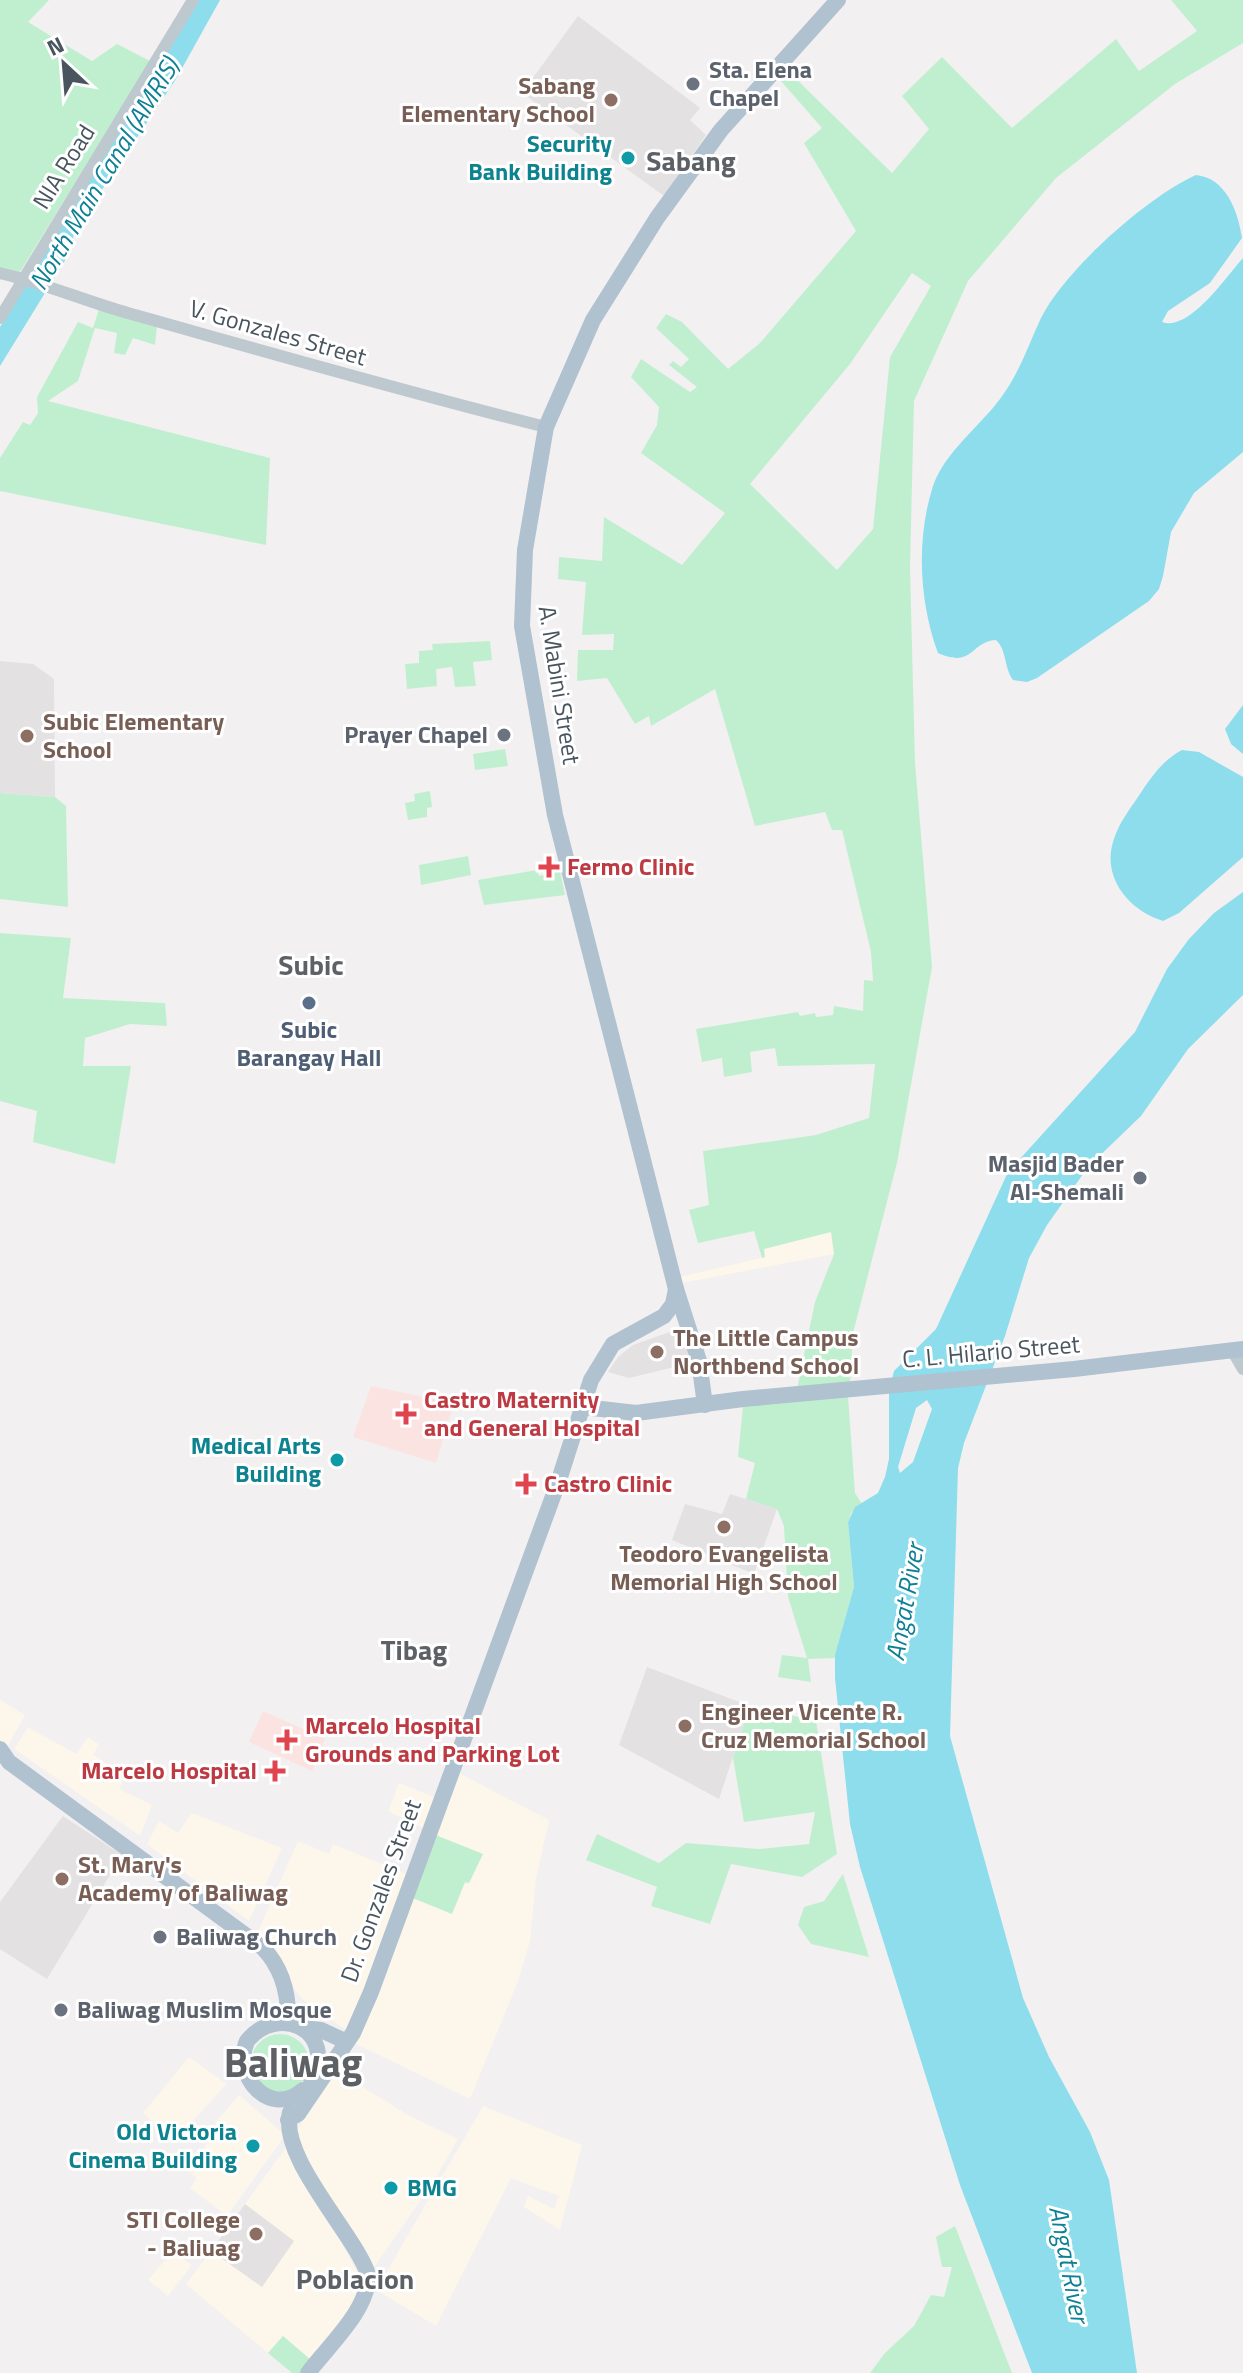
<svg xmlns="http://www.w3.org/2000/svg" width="1243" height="2373" font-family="'Titillium Web',sans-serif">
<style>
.commercial{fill:#fcf6eb}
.education{fill:#e4e1e3}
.medical{fill:#fbe3e2}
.green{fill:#c0efd0;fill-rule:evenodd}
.water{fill:#8dddec;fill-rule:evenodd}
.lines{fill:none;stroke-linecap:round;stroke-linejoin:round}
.minor{stroke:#bec8cf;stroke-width:12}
.major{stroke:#b0c1cf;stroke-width:16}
.worship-dot{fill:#6b7280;stroke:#fff;stroke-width:3}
.education-dot{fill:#8d6e63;stroke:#fff;stroke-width:3}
.culture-dot{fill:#0f9aa8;stroke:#fff;stroke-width:3}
.health-dot{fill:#e0444e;stroke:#fff;stroke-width:3}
.service-dot{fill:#5c6f8a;stroke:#fff;stroke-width:3}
.labels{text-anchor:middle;stroke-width:6;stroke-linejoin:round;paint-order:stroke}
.worship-label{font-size:24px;font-weight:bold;fill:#5b616d;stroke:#fff;text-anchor:start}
.education-label{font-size:24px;font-weight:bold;fill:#785e54;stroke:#fff;text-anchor:start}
.culture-label{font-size:24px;font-weight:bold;fill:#0d838f;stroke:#fff;text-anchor:end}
.street-label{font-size:24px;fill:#48555e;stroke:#fff}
.health-label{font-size:24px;font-weight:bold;fill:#be3a42;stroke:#fff;text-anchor:start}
.service-label{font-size:24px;font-weight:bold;fill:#4e5e75;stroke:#fff}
.water-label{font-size:26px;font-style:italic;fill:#0e8095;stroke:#fff}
.quarter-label{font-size:28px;font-weight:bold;fill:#5d6165;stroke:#fff}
.town-label{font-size:40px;font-weight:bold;fill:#5d6165;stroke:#fff}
</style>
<rect width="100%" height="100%" fill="#f3f0f1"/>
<g class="commercial">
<path d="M831 1231 834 1254 682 1283 680 1277 765 1257 763 1249Z"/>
<path d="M0 1700 25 1715 8 1746 0 1740Z"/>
<path d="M28 1727 76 1754 88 1737 99 1744 93 1755 127 1775 119 1789 152 1805 140 1836 14 1749Z"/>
<path d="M455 1771 549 1820 536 1879 530 1941 518 1981 470 2099 352 2042 410 1897 469 1883 483 1854 433 1834Z"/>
<path d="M399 1783 434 1797 423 1828 388 1811Z"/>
<path d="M192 1813 282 1848 249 1921 147 1844 159 1821 178 1833Z"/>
<path d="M298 1841 329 1854 333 1844 406 1874 348 2031 302 1999 256 1936Z"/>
<path d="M189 2057 227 2084 174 2141 143 2113Z"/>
<path d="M339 2072 408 2115 458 2139 433 2183 374 2267 323 2190 295 2133 333 2074Z"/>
<path d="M239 2095 283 2133V2138L227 2216 190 2188 197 2178 187 2170 220 2127 215 2123Z"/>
<path d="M483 2106 582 2145 560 2230 524 2207 528 2196 554 2209 559 2196 511 2178 436 2326 376 2290Z"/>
<path d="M288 2145 361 2279 353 2305 311 2360 283 2336 268 2353 186 2284 211 2251 262 2286 294 2241 245 2204Z"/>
<path d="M173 2251 192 2265 168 2296 148 2280Z"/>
</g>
<g class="education">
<path d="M578 16 700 108 690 120 706 135 664 196 522 93Z"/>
<path d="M0 661 33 664 54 679 55 797 0 793Z"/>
<path d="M684 1327 695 1362 629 1378 608 1372 618 1357 633 1345Z"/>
<path d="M730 1494 777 1509 754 1574 672 1540 685 1504 722 1514Z"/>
<path d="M647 1667 750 1706 719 1799 619 1745Z"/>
<path d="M63 1816 122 1855 47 1979 0 1949V1902Z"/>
<path d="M245 2204 294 2241 262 2287 211 2251Z"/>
</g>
<g class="medical">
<path d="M371 1386 454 1403 436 1463 353 1437Z"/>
<path d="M263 1711 325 1739 312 1771 249 1742Z"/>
</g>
<g class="green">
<path d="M0 0H49L28 22 92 61 117 44 150 61 20 272 0 267Z"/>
<path d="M1171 0H1243V43L1175 84 1056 178 968 281 914 401 910 567 915 763 932 967 897 1163 853 1333 850 1384 797 1389 815 1302 834 1254 831 1232 764 1249 765 1257 762 1258 754 1231 698 1243 689 1210 709 1205 703 1151 816 1135 869 1118 875 1064 778 1066 775 1048 750 1052 752 1072 724 1077 722 1058 702 1062 696 1029 798 1012 800 1016 815 1013 816 1017 833 1015 834 1006 863 1011 864 980 873 981 871 952 842 830H832L825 812 755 826 715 689 651 726 649 716 635 724 607 678 577 681 578 650H613L614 634 582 635 586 582 558 579 559 557 602 561 604 517 682 565 725 513 641 453 657 425 659 407 631 377 641 359 690 392 697 387 669 365 673 361 681 367 689 359 656 328 666 314 682 322 728 369 760 343 856 231 804 143 822 128 774 73 782 65 892 173 929 129 902 96 942 57 1012 128 1116 39 1139 71 1197 31ZM912 273 931 286 890 357 873 529 837 570 750 484 850 364Z"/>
<path d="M99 309 157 326 155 345 133 338 125 355 114 353 117 333 95 328 78 381 48 401 270 458 266 545 0 491V458L23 422 30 425 38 413 37 397 78 322 93 328Z"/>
<path d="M490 641 492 660 473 662 476 686 455 687 452 667 436 669 437 686 407 689 405 664 419 663V651L433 650 432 644Z"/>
<path d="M505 749 508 766 475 770 473 754Z"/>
<path d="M430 791 432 807 427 808V817L408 820 405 803 415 801 414 794Z"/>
<path d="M0 793 55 797 66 806 68 907 0 899Z"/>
<path d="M468 856 471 875 421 885 419 865Z"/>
<path d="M537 870 539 876 560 871 565 895 484 905 478 880Z"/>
<path d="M0 933 71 938 63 998 165 1003 167 1026 130 1024 85 1038 83 1066H131L115 1164 33 1142 37 1111 0 1101Z"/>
<path d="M848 1396 855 1493 862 1504 851 1513 848 1522 854 1587 835 1658 808 1659 811 1682 778 1677 782 1655 807 1658 788 1597 784 1526 777 1509 746 1499 755 1463 738 1457 743 1406Z"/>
<path d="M750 1706 816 1721 837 1854 802 1877 731 1864 710 1924 651 1906 657 1887 586 1860 597 1834 659 1863 686 1843 759 1849 809 1844 815 1812 744 1822 733 1758Z"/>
<path d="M433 1834 483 1854 469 1883 465 1882 452 1914 410 1897Z"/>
<path d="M843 1874 869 1957 811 1944 798 1925 804 1907 824 1901Z"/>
<circle cx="280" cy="2063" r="29"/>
<path d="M955 2226 1012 2373H870L885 2353 914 2326 931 2295 944 2297 952 2267H942L936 2237Z"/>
<path d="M283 2336 311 2360 302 2373H292L268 2353Z"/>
</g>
<g class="water">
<path d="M197 0H220L176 79 75 230 69 254 0 366V327Z"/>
<path d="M1196 175C1226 178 1238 211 1242 238L1210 283 1168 311 1162 322C1189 332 1226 277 1243 258V452L1194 493 1171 532 1163 576 1159 589 1149 601 1037 678 1027 682 1013 680C1004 668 1007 650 996 640 971 641 973 669 938 653 919 601 916 539 933 486 944 453 980 426 1000 399 1019 374 1028 346 1041 318 1065 270 1147 197 1196 175Z"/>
<path d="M1243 705V754L1231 744 1225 729Z"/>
<path d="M1182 750 1199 752 1243 777V857L1179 913 1163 921C1130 911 1102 879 1113 842 1118 824 1130 809 1140 794 1152 776 1163 760 1182 750Z"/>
<path d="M1243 892V995L1188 1049 1141 1116 1088 1167 1047 1225 1029 1258 1005 1336 964 1443 958 1468 950 1736 1023 1998 1049 2057 1090 2132 1109 2180 1137 2373H1032L960 2185 860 1867 850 1824 835 1678V1655L854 1587 848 1522 855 1507 878 1493 885 1477 889 1459V1391L894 1371 936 1329 1008 1172 1135 1032 1167 969 1189 939 1214 913ZM927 1400 932 1409 913 1462 900 1473 898 1467 916 1408Z"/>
</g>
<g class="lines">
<g class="minor">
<path d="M0 273C44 283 85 301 128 313 267 352 406 392 546 427"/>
<path d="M0 318 193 0"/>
<path d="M1232 1350 1243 1369"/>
</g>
<g class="major">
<path d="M705 1405 699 1361 676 1289 555 815 522 626 525 550 546 427 593 320 657 218 721 130 838 0"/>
<path d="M584 1407 636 1413 743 1399 1074 1369 1243 1349"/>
<path d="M0 1749 9 1762 263 1948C282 1968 289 1995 288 2022"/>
<path d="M302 2028 321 2030 345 2041"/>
<path d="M303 2090C270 2119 232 2076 247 2041 279 2002 338 2032 311 2079"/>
<path d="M290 2112C279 2158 352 2230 368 2274 370 2309 328 2346 308 2373"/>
<path d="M288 2120 298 2114 353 2033 371 1992 559 1480 591 1380 613 1344 664 1316 673 1304 676 1289"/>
</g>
</g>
<g class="worship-dot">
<circle cx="693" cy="84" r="8"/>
<circle cx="504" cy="735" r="8"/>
<circle cx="1140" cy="1178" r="8"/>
<circle cx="160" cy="1937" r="8"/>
<circle cx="61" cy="2010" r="8"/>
</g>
<g class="education-dot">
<circle cx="611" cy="100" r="8"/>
<circle cx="27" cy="736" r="8"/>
<circle cx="657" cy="1352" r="8"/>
<circle cx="724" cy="1527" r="8"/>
<circle cx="685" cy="1726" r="8"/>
<circle cx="62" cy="1879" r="8"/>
<circle cx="256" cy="2234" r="8"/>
</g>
<g class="culture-dot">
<circle cx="628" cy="158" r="8"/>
<circle cx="337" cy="1460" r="8"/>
<circle cx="253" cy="2146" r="8"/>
<circle cx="391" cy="2188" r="8"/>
</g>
<g class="health-dot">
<path d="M545 855h8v8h8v8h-8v8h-8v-8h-8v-8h8z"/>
<path d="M402 1402h8v8h8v8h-8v8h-8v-8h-8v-8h8z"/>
<path d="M522 1472h8v8h8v8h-8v8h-8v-8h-8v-8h8z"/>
<path d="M283 1728h8v8h8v8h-8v8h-8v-8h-8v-8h8z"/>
<path d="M271 1759h8v8h8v8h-8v8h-8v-8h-8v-8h8z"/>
</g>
<circle class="service-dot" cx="309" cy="1003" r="8"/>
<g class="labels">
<g class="worship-label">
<text x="709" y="78">Sta. Elena<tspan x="709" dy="28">Chapel</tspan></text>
<text x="488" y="743" text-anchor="end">Prayer Chapel</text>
<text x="1124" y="1172" text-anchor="end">Masjid Bader<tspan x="1124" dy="28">Al-Shemali</tspan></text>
<text x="176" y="1945">Baliwag Church</text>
<text x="77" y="2018">Baliwag Muslim Mosque</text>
</g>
<g class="education-label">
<text x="595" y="94" text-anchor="end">Sabang<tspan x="595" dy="28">Elementary School</tspan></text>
<text x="43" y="730">Subic Elementary<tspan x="43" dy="28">School</tspan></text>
<text x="673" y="1346">The Little Campus<tspan x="673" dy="28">Northbend School</tspan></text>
<text x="724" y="1562" text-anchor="middle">Teodoro Evangelista<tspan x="724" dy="28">Memorial High School</tspan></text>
<text x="701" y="1720">Engineer Vicente R.<tspan x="701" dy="28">Cruz Memorial School</tspan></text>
<text x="78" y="1873">St. Mary's<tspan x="78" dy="28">Academy of Baliwag</tspan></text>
<text x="240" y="2228" text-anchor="end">STI College<tspan x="240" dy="28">- Baliuag</tspan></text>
</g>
<g class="culture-label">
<text x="612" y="152">Security<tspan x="612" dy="28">Bank Building</tspan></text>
<text x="321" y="1454">Medical Arts<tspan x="321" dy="28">Building</tspan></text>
<text x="237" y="2140">Old Victoria<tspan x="237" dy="28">Cinema Building</tspan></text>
<text x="407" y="2196" text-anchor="start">BMG</text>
</g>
<g class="street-label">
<text transform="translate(64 167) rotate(-58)" y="8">NIA Road</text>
<text transform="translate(278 333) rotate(16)" y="8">V. Gonzales Street</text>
<text transform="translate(559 685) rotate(81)" y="8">A. Mabini Street</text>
<text transform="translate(991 1352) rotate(-5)" y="8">C. L. Hilario Street</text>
<text transform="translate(381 1891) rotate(-70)" y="8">Dr. Gonzales Street</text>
</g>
<g class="health-label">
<text x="567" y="875">Fermo Clinic</text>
<text x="424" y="1408">Castro Maternity<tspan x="424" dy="28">and General Hospital</tspan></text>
<text x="544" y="1492">Castro Clinic</text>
<text x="305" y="1734">Marcelo Hospital<tspan x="305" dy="28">Grounds and Parking Lot</tspan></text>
<text x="257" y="1779" text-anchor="end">Marcelo Hospital</text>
</g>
<g class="service-label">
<text x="309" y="1038">Subic<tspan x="309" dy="28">Barangay Hall</tspan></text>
</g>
<g class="water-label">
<text transform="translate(104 174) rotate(-59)" y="9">North Main Canal (AMRIS)</text>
<text transform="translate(905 1602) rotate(-80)" y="9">Angat River</text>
<text transform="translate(1069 2264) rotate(79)" y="9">Angat River</text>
</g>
<g class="quarter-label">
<text x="691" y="171">Sabang</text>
<text x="311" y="975">Subic</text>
<text x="414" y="1660">Tibag</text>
<text x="355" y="2289">Poblacion</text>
</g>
<g class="town-label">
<text x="293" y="2077">Baliwag</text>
</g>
</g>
<g transform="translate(64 64) rotate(334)" stroke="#ffffff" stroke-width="6" paint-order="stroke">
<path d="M0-6L14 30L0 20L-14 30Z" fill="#48555e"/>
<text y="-12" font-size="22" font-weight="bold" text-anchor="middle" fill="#48555e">N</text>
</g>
</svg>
